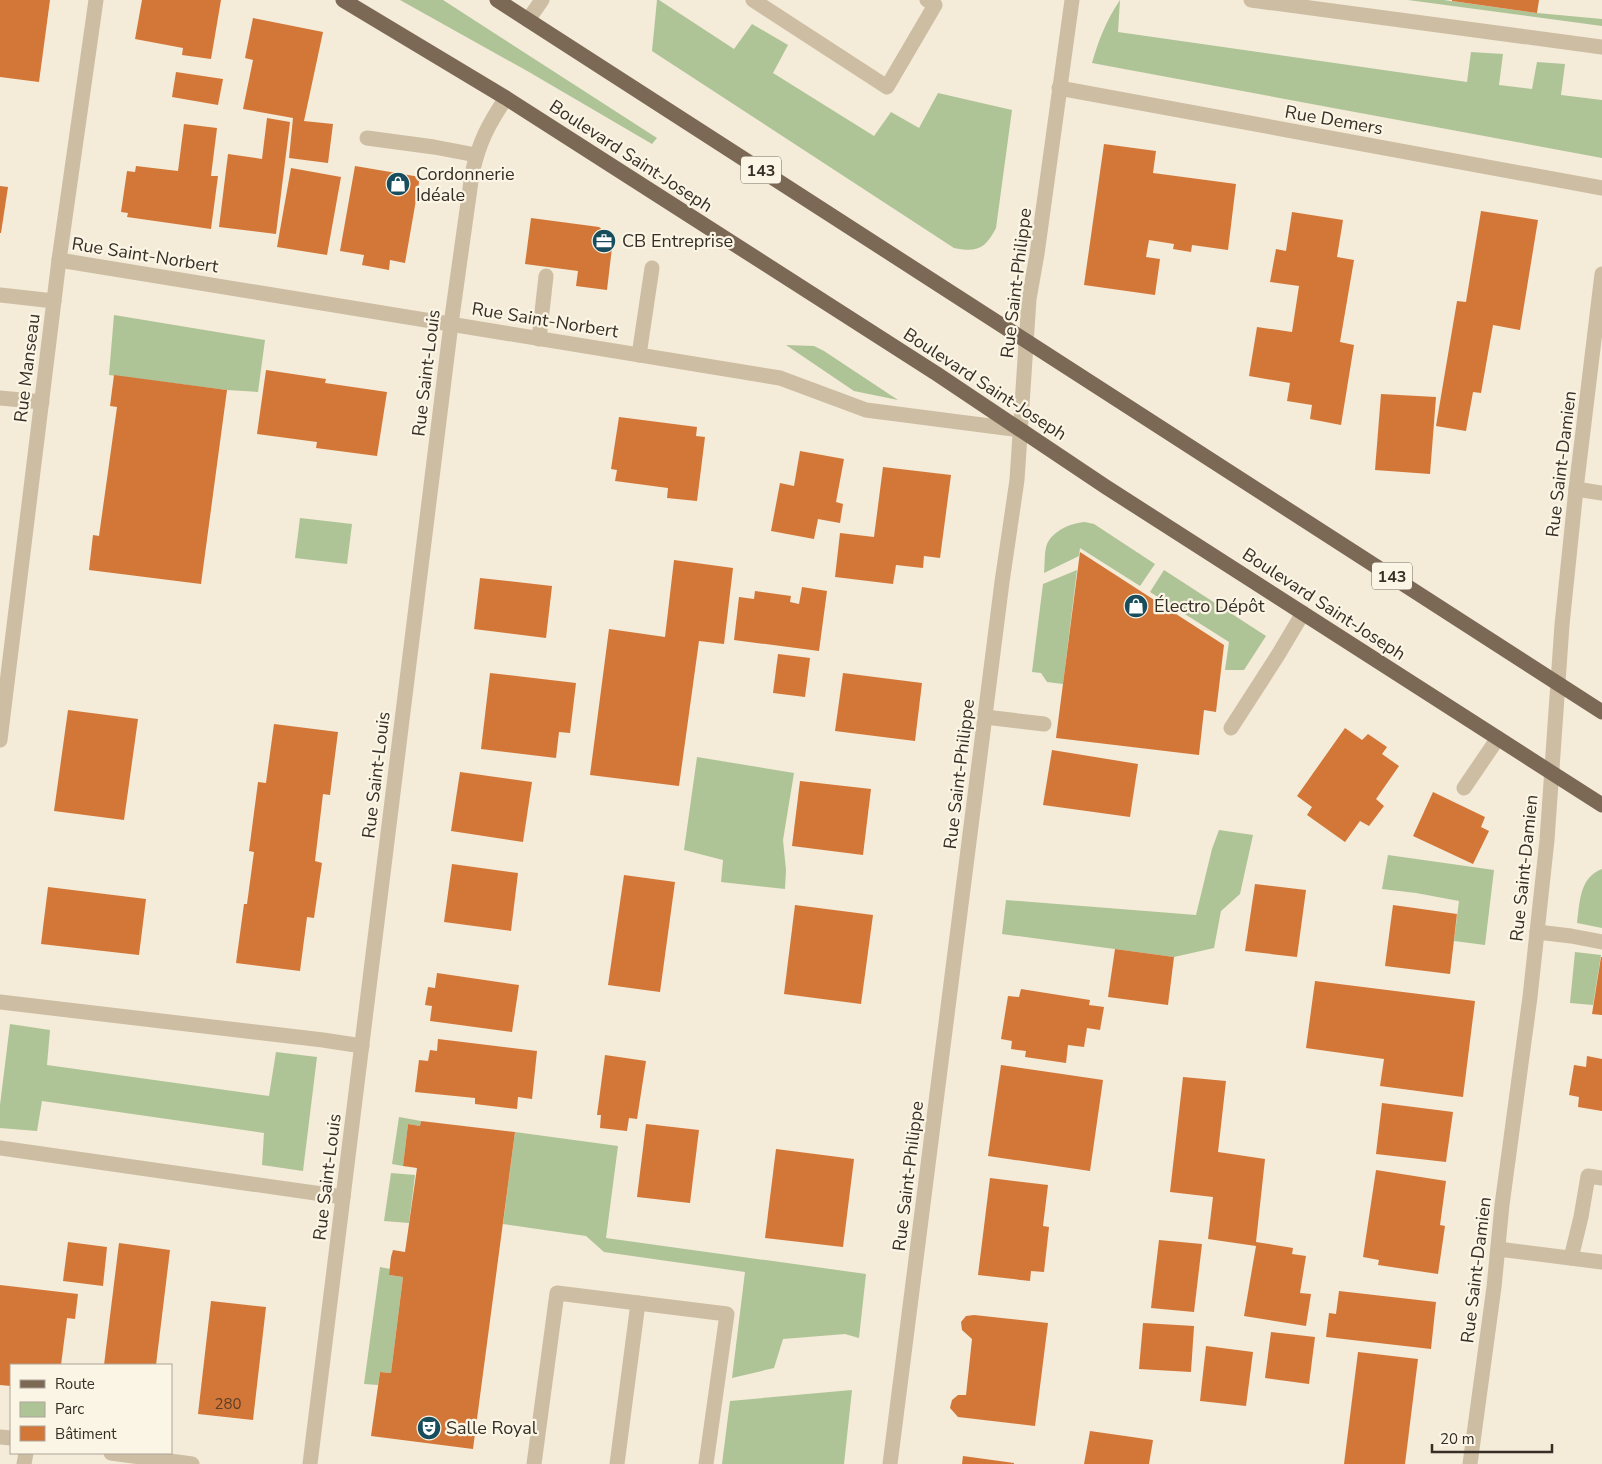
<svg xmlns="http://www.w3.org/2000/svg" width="1602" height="1464" font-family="'Nunito Sans',sans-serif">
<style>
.green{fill:#aec497}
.building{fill:#d37738}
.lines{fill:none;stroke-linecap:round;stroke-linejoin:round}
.minor{stroke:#cdbda3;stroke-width:15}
.major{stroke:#7b6855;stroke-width:15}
.labels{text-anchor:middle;stroke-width:4.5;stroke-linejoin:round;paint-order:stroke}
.number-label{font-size:15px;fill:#5e402a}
.shield{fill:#fbf5e5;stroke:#726a5f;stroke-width:1}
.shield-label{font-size:16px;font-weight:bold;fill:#372e26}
.street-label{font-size:18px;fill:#372e26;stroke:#fbf5e5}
.poi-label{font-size:18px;fill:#372e26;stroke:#fbf5e5;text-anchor:start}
</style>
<rect width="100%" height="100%" fill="#f4ebd8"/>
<g class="green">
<path d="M400 0H443L657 138 652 144 529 72Z"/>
<path d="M657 0H659L734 49 752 24 788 45 773 73 874 136 891 112 919 128 938 93 1012 110 996 228C986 248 977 253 954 248L652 51Z"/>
<path d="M1120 0 1118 32 1467 82 1471 52 1503 54 1499 85 1532 89 1537 62 1565 64 1561 95 1602 100V158L1092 63C1099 39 1106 21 1120 0Z"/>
<path d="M1408 0H1444L1537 13 1602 19V26Z"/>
<path d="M114 315 265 340 258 392 227 390 109 375Z"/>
<path d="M786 345 814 346 824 351 898 400 854 391Z"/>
<path d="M300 518 352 524 347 564 295 558Z"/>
<path d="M1085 522 1094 524 1155 564 1140 586 1080 548 1079 556 1044 573C1045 565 1044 552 1047 544 1054 530 1071 523 1085 522Z"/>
<path d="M1077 570 1063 684 1047 682 1041 673 1032 672 1043 584Z"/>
<path d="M1164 570 1266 636 1244 670H1225L1229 642 1150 592Z"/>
<path d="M697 757 794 773 783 840 786 870 785 889 721 882 723 860 684 850Z"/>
<path d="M1219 830 1253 835 1240 894 1221 911 1214 948 1174 957 1002 934 1006 900 1196 915 1212 849Z"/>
<path d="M1388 855 1494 870 1485 945 1454 941 1459 901 1416 893 1382 889Z"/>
<path d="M1602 869V928L1577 923C1580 902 1579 878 1602 869Z"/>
<path d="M1575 952 1601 955 1593 1005 1570 1003Z"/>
<path d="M10 1024 50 1030 47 1065 269 1096 276 1052 317 1057 303 1171 262 1165 264 1133 42 1101 37 1131 0 1128V1105Z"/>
<path d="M399 1117 421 1121 420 1126 408 1124 403 1166 392 1164Z"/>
<path d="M515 1132 618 1146 606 1238 866 1274 859 1338 845 1334 783 1339 774 1368 732 1378 745 1272 604 1252 586 1236 503 1224Z"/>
<path d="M391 1173 415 1175 409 1223 384 1221Z"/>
<path d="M380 1267 390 1269 389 1275 403 1277 391 1373 380 1372 378 1385 364 1384Z"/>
<path d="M852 1390 844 1464H722L730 1401Z"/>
</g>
<g class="building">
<path d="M0 0H50L39 82 0 77Z"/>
<path d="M142 0H221L211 59 182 55 183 48 135 39Z"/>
<path d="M1452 0H1539L1537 13 1452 1Z"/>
<path d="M253 18 323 32 304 121 333 124 328 163 289 158 293 118 243 109 253 60 245 58Z"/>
<path d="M176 72 223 79 218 105 172 97Z"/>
<path d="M267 118 290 122 276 234 219 227 228 154 262 159Z"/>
<path d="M184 124 217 128 211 176H218L211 229 127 217 128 213 121 212 127 171 135 172 136 166 178 171Z"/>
<path d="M1104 144 1156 151 1153 173 1236 184 1228 250 1192 245 1191 252 1173 249 1174 244 1149 240 1146 257 1160 259 1155 295 1084 285Z"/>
<path d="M355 166 420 177 405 263 390 260 389 270 362 265 364 255 340 251Z"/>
<path d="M291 168 341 177 327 255 277 247Z"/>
<path d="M0 186 8 187 1 233H0Z"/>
<path d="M1481 211 1538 220 1520 330 1493 325 1481 393 1473 392 1466 431 1436 426 1457 301 1466 302Z"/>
<path d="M1292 212 1343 220 1337 257 1354 260 1340 342 1354 345 1341 425 1310 419 1312 405 1287 401 1290 383 1249 376 1257 327 1292 332 1299 286 1270 282 1276 249 1286 251Z"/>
<path d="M531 218 599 227 613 239 607 290 576 286 578 271 525 264Z"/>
<path d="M266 370 326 379 325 383 387 392 377 456 316 448 317 442 257 434Z"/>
<path d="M114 375 227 390 201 584 89 570 93 535 99 536 117 407 110 406Z"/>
<path d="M1381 394 1436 397 1430 474 1375 470Z"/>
<path d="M619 417 697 427 696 436 705 437 697 501 667 498 668 488 615 481 617 470 611 469Z"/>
<path d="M800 451 844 459 836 502 843 504 840 523 818 519 814 539 771 531 780 483 794 486Z"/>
<path d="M883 467 951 475 940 558 924 556 923 568 896 565 893 584 835 577 840 533 874 537Z"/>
<path d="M1080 552 1224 645 1216 712 1204 710 1199 755 1056 738Z"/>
<path d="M674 560 733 568 724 644 699 641 679 786 590 775 609 629 665 637Z"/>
<path d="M480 578 552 586 546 638 474 629Z"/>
<path d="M802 587 827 591 819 651 734 640 739 597 754 599 755 591 791 596 790 602 799 604Z"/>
<path d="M778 654 810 658 805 697 773 693Z"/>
<path d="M490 673 576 683 570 733 559 732 556 758 481 749Z"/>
<path d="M843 673 922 683 915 741 835 731Z"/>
<path d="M68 710 138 719 124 820 54 811Z"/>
<path d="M274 724 338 732 330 795 323 794 315 861 322 863 314 918 307 917 300 971 236 963 244 904H247L254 852 249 851 258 782 266 783Z"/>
<path d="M1345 728 1362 740 1368 734 1387 747 1382 754 1399 766 1376 799 1384 806 1369 826 1360 821 1345 842 1307 815 1312 807 1297 796Z"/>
<path d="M1052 750 1138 764 1130 817 1043 805Z"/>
<path d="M460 772 532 782 523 842 451 831Z"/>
<path d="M800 781 871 789 863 855 792 846Z"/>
<path d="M1433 792 1485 817 1481 827 1489 831 1473 864 1413 836Z"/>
<path d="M452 864 518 873 511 931 444 922Z"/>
<path d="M624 875 675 882 660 992 608 985Z"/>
<path d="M1255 884 1306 890 1297 957 1245 951Z"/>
<path d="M48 887 146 899 139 955 41 944Z"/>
<path d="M795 905 873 915 861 1004 784 994Z"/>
<path d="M1393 905 1457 914 1450 974 1385 966Z"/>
<path d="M1115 949 1174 957 1168 1005 1108 997Z"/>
<path d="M1601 957H1602V1015L1592 1014Z"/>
<path d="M437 973 519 985 512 1032 430 1021 432 1006 425 1005 428 987 435 988Z"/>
<path d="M1315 981 1475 1001 1463 1097 1380 1086 1384 1059 1306 1048Z"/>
<path d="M1021 989 1090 1000 1089 1005 1104 1007 1100 1030 1087 1028 1084 1047 1068 1045 1066 1063 1025 1057 1026 1051 1011 1049 1012 1041 1001 1039 1008 996 1019 997Z"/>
<path d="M438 1039 537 1051 532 1099 518 1097 517 1109 475 1104V1098L415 1092 419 1060 428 1061 430 1050 437 1051Z"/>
<path d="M605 1055 646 1061 637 1119 629 1118 627 1131 600 1128 601 1115H597Z"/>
<path d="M1587 1056 1602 1059V1111L1578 1107 1579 1097 1569 1095 1574 1065 1586 1067Z"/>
<path d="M1001 1065 1103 1080 1090 1171 988 1156Z"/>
<path d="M1183 1077 1226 1081 1218 1152 1265 1159 1256 1242 1293 1248 1292 1254 1306 1256 1300 1293 1311 1294 1306 1326 1244 1316 1256 1246 1208 1239 1213 1197 1170 1192Z"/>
<path d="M1382 1103 1453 1112 1446 1162 1376 1154Z"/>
<path d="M421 1121 515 1132 473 1449 371 1436 380 1372 391 1373 403 1277 389 1275 391 1257 393 1250 405 1252 417 1168 403 1166 408 1124 420 1126Z"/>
<path d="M646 1124 699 1130 690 1203 637 1197Z"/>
<path d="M776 1149 854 1159 843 1247 765 1238Z"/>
<path d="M1376 1170 1446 1181 1440 1225 1445 1226 1438 1274 1378 1265 1379 1260 1363 1257Z"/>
<path d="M990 1178 1048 1185 1043 1226 1049 1227 1044 1272 1031 1271 1030 1281 978 1275Z"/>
<path d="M1159 1240 1202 1244 1194 1312 1151 1308Z"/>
<path d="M68 1242 107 1247 103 1286 63 1281Z"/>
<path d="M119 1243 170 1250 156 1365H104Z"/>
<path d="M0 1285 78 1294 75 1319 67 1318 61 1365H11V1386L0 1385Z"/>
<path d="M1339 1291 1436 1302 1431 1349 1326 1337 1329 1313 1336 1314Z"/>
<path d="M211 1301 266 1307 253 1420 198 1414Z"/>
<path d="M974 1315 1048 1323 1035 1426 958 1417 950 1408 952 1400 958 1395H966L972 1339 962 1330 961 1322 966 1316Z"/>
<path d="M1143 1323 1194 1326 1191 1372 1139 1369Z"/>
<path d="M1271 1332 1315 1337 1309 1384 1265 1378Z"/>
<path d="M1206 1346 1253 1352 1246 1406 1200 1401Z"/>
<path d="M1358 1352 1418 1359 1405 1464H1344Z"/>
<path d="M1090 1431 1153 1440 1149 1464H1084Z"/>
<path d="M963 1456 1014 1463V1464H962Z"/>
</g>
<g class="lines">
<g class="minor">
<path d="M753 0 887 87 935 5 927 0"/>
<path d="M1251 0 1602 47"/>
<path d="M528 20 542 0"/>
<path d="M1059 88 1602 188"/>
<path d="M367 138 434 147 476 155"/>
<path d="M59 260 780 378 866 410 1021 430"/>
<path d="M0 295 54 301"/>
<path d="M539 339 546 276"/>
<path d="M639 355 652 268"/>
<path d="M0 398 42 402"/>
<path d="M1576 489 1602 493"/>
<path d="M985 717 1044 724"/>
<path d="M1231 728 1278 655 1303 613"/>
<path d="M0 740 59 260 96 0"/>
<path d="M1464 788 1498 738"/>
<path d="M1537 932 1571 936 1602 942"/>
<path d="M0 1002 323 1040 362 1046"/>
<path d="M0 1148 343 1197"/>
<path d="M1498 1249 1602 1262"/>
<path d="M1571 1258 1581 1217 1588 1176 1602 1178"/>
<path d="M638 1303 727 1314 706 1464"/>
<path d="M0 1437 11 1438"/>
<path d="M111 1453 192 1464"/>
<path d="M24 1464 26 1453"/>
<path d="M310 1464 451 324 472 174C479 142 488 125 506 98"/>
<path d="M534 1464 557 1293 638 1303 617 1464"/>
<path d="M890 1464 1002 582 1017 480 1029 299 1037 254 1072 0"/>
<path d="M1470 1464 1494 1287 1502 1205 1530 997 1547 840 1562 625 1576 489 1602 274"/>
</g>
<g class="major">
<path d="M343 0 506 98 937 374 1106 487 1602 805"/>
<path d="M497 0 1602 712"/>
</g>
</g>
<defs>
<g id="shop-disc" transform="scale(1.25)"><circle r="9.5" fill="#174d5d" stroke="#fbf5e5"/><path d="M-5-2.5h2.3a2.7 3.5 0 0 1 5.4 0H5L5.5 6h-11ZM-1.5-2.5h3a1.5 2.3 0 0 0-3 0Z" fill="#fff"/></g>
<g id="office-disc" transform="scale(1.25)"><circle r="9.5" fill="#174d5d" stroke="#fbf5e5"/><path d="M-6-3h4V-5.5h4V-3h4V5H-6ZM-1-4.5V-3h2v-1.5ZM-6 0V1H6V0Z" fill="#fff"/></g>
<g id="theatre-disc" transform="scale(1.25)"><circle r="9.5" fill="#174d5d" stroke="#fbf5e5"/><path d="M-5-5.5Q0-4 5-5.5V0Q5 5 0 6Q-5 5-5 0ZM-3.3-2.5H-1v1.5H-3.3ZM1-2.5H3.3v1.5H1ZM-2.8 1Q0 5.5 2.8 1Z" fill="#fff"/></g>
</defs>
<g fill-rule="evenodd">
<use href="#shop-disc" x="398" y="184"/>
<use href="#office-disc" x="604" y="241"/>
<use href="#shop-disc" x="1136" y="606"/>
<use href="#theatre-disc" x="429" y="1428"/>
</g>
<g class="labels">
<g class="number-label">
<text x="228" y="1409">280</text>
</g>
<g class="shield">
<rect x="741" y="156.5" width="40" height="27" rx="4"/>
<rect x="1372" y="562.5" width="40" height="27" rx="4"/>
</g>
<g class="shield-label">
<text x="761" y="176">143</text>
<text x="1392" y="582">143</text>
</g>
<g class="street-label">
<text transform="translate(1334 120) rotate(10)" y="6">Rue Demers</text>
<text transform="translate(631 156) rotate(33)" y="6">Boulevard Saint-Joseph</text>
<text transform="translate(145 255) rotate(9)" y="6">Rue Saint-Norbert</text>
<text transform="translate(1016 283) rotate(-83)" y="6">Rue Saint-Philippe</text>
<text transform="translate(545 320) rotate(9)" y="6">Rue Saint-Norbert</text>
<text transform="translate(27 368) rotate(-83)" y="6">Rue Manseau</text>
<text transform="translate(426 373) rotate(-83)" y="6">Rue Saint-Louis</text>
<text transform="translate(985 384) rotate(33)" y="6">Boulevard Saint-Joseph</text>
<text transform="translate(1561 464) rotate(-83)" y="6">Rue Saint-Damien</text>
<text transform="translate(1324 604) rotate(33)" y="6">Boulevard Saint-Joseph</text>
<text transform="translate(959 774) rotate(-83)" y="6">Rue Saint-Philippe</text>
<text transform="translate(376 775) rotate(-83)" y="6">Rue Saint-Louis</text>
<text transform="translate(1524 868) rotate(-84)" y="6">Rue Saint-Damien</text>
<text transform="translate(908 1176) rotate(-83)" y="6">Rue Saint-Philippe</text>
<text transform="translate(327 1177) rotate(-83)" y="6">Rue Saint-Louis</text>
<text transform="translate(1476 1270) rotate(-83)" y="6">Rue Saint-Damien</text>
</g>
<g class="poi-label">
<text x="416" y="180">Cordonnerie<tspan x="416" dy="21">Idéale</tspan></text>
<text x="622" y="247">CB Entreprise</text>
<text x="1154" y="612">Électro Dépôt</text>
<text x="446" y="1434">Salle Royal</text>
</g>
</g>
<rect x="10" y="1364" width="162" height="90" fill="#fbf5e5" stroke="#ada599"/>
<rect x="20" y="1380" width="25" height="8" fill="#7b6855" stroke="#ada599"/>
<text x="55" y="1389" font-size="15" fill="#372e26">Route</text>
<rect x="20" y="1402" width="25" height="15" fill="#aec497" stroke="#ada599"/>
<text x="55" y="1414" font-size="15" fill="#372e26">Parc</text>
<rect x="20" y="1426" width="25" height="15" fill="#d37738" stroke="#ada599"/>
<text x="55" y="1439" font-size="15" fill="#372e26">Bâtiment</text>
<path d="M1432 1444v8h120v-8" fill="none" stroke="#372e26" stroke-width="2.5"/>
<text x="1440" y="1444" font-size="15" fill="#372e26" stroke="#fbf5e5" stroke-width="4" paint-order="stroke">20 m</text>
</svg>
